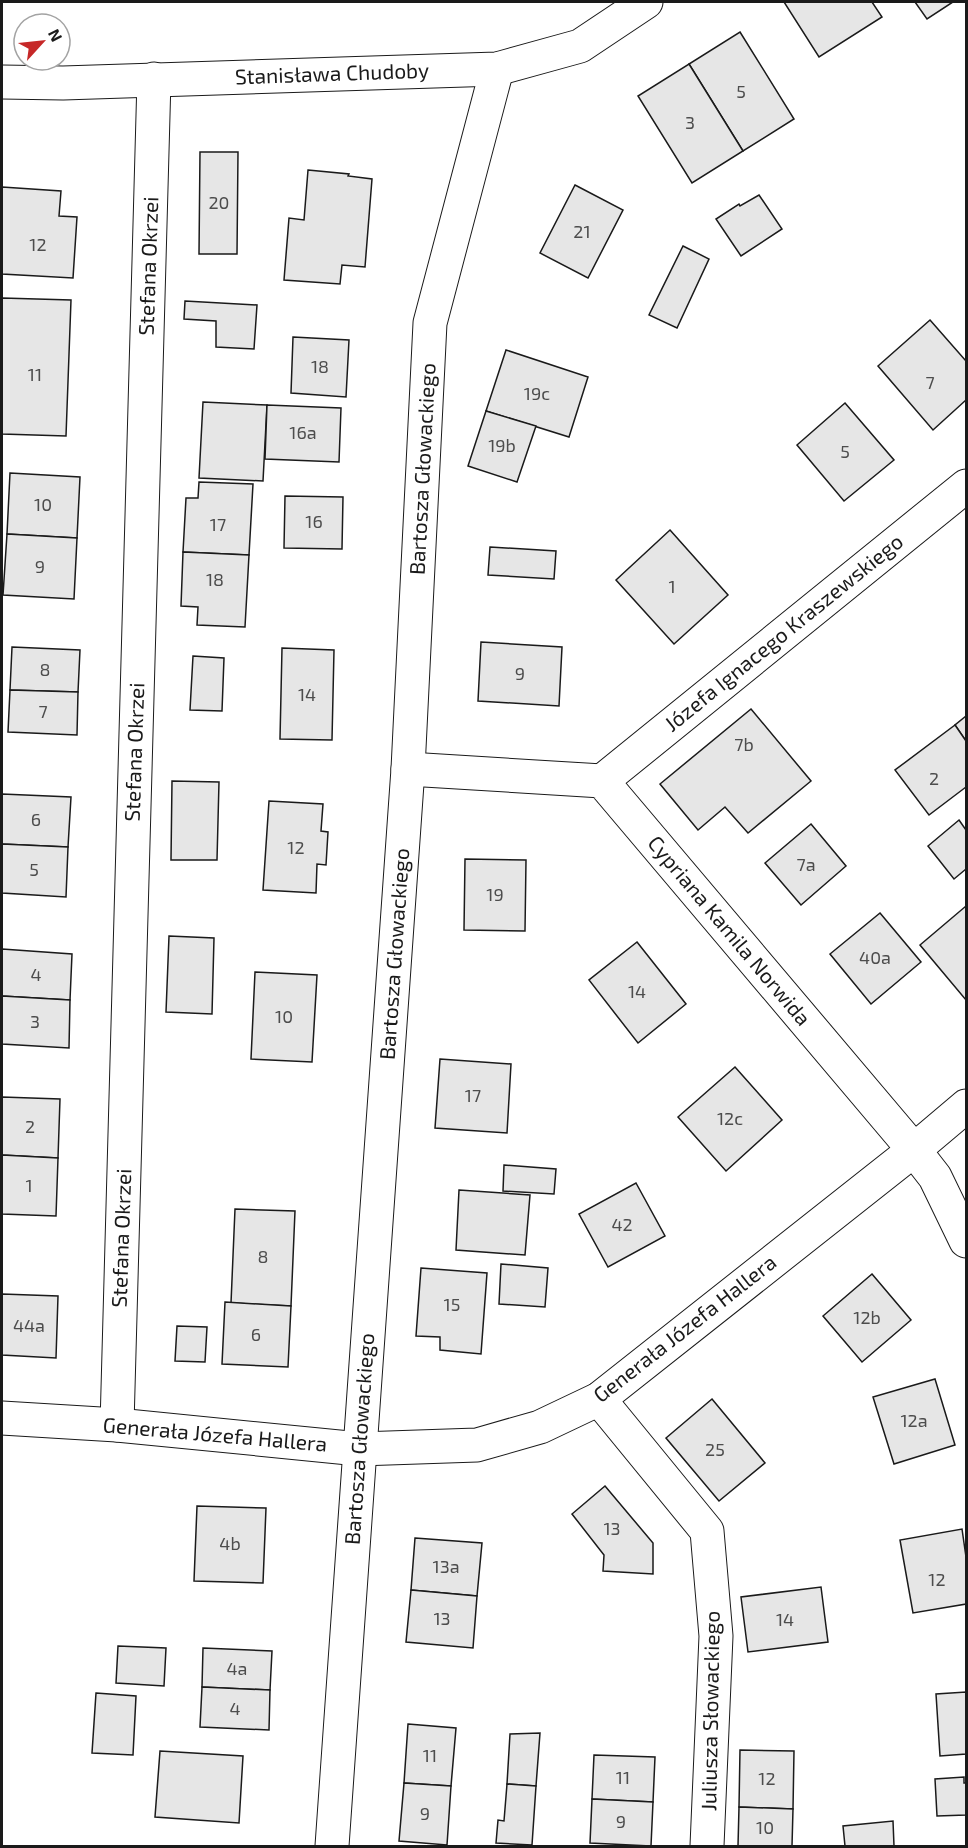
<svg xmlns="http://www.w3.org/2000/svg" width="968" height="1848" font-family="'Exo 2',sans-serif">
<style>
.building{fill:#e6e6e6;stroke:#1a1a1a;stroke-width:1.5}
.lines{fill:none;stroke-linecap:round;stroke-linejoin:round}
.street-casing{stroke:#1a1a1a;stroke-width:35}
.street{stroke:#fff;stroke-width:33}
.labels{text-anchor:middle;stroke-width:4.5;stroke-linejoin:round;paint-order:stroke}
.number-label{font-size:18px;fill:#4d4d4d}
.street-label{font-size:21px;fill:#1a1a1a;stroke:#fff}
</style>
<rect width="100%" height="100%" fill="#fff"/>
<g class="building">
<path d="M784 2H872L882 17 819 57Z"/>
<path d="M915 2H953L927 19Z"/>
<path d="M740 32 794 119 743 151 689 64Z"/>
<path d="M689 64 743 151 692 183 638 96Z"/>
<path d="M200 152H238L237 254H199Z"/>
<path d="M308 170 349 174 348 176 372 179 365 267 342 265 340 284 284 280 289 218 304 220Z"/>
<path d="M575 185 623 210 588 278 540 253Z"/>
<path d="M2 187 61 191 59 216 77 217 73 278 2 274Z"/>
<path d="M759 195 782 229 741 256 716 219 739 204 740 206Z"/>
<path d="M683 246 709 259 677 328 649 315Z"/>
<path d="M2 298 71 300 66 436 2 434Z"/>
<path d="M185 301 257 305 254 349 216 347V321L184 319Z"/>
<path d="M930 320 966 361V400L933 430 878 366Z"/>
<path d="M293 337 349 340 346 397 291 393Z"/>
<path d="M506 350 588 377 569 437 486 411Z"/>
<path d="M203 402 267 405 263 481 199 478Z"/>
<path d="M845 403 894 460 844 501 797 445Z"/>
<path d="M267 405 341 408 339 462 265 459Z"/>
<path d="M486 411 536 426 517 482 468 466Z"/>
<path d="M10 473 80 477 77 538 7 534Z"/>
<path d="M199 482 253 484 249 555 183 552 186 498H198Z"/>
<path d="M285 496 343 497 342 549 284 548Z"/>
<path d="M670 530 728 595 674 644 616 580Z"/>
<path d="M7 534 77 538 74 599 3 595Z"/>
<path d="M490 547 556 551 554 579 488 575Z"/>
<path d="M183 552 249 555 245 627 197 625 198 607 181 606Z"/>
<path d="M481 642 562 647 559 706 478 701Z"/>
<path d="M12 647 80 650 78 692 10 690Z"/>
<path d="M282 648 334 650 332 740 280 739Z"/>
<path d="M193 656 224 658 222 711 190 710Z"/>
<path d="M10 690 78 692 77 735 8 732Z"/>
<path d="M751 709 811 781 748 833 725 807 698 830 660 784Z"/>
<path d="M966 716V741L955 725Z"/>
<path d="M955 725 966 741V787L929 815 895 770Z"/>
<path d="M172 781 219 782 217 860H171Z"/>
<path d="M2 794 71 797 68 847 2 844Z"/>
<path d="M269 801 323 804 321 831 328 832 326 865 317 864 316 893 263 890Z"/>
<path d="M959 820 966 830V869L954 879 928 846Z"/>
<path d="M811 824 846 866 801 905 765 863Z"/>
<path d="M2 844 68 847 66 897 2 893Z"/>
<path d="M465 859 526 860 525 931 464 930Z"/>
<path d="M966 906V1000L920 945Z"/>
<path d="M880 913 921 962 871 1004 830 954Z"/>
<path d="M169 936 214 938 212 1014 166 1012Z"/>
<path d="M637 942 686 1004 638 1043 589 980Z"/>
<path d="M2 949 72 954 70 1000 2 996Z"/>
<path d="M255 972 317 975 312 1062 251 1059Z"/>
<path d="M2 996 70 1000 69 1048 2 1044Z"/>
<path d="M440 1059 511 1064 507 1133 435 1128Z"/>
<path d="M735 1067 782 1120 726 1171 678 1117Z"/>
<path d="M2 1097 60 1099 58 1158 2 1155Z"/>
<path d="M2 1155 58 1158 56 1216 2 1214Z"/>
<path d="M504 1165 556 1169 554 1194 503 1191Z"/>
<path d="M636 1183 665 1236 608 1267 579 1214Z"/>
<path d="M459 1190 530 1195 525 1255 456 1250Z"/>
<path d="M235 1209 295 1211 291 1306 231 1303Z"/>
<path d="M501 1264 548 1268 545 1307 499 1304Z"/>
<path d="M421 1268 487 1273 481 1354 440 1350V1337L416 1336Z"/>
<path d="M872 1274 911 1320 862 1362 823 1316Z"/>
<path d="M2 1294 58 1296 56 1358 2 1355Z"/>
<path d="M225 1302 291 1306 288 1367 222 1364Z"/>
<path d="M177 1326 207 1327 205 1362 175 1361Z"/>
<path d="M935 1379 955 1445 894 1464 873 1397Z"/>
<path d="M712 1399 765 1463 719 1501 666 1438Z"/>
<path d="M605 1486 653 1543V1574L603 1571 604 1555 572 1514Z"/>
<path d="M197 1506 266 1508 263 1583 194 1581Z"/>
<path d="M962 1529 966 1557V1604L913 1613 900 1540Z"/>
<path d="M415 1538 482 1543 477 1596 411 1590Z"/>
<path d="M821 1587 828 1642 748 1652 741 1597Z"/>
<path d="M411 1590 477 1596 473 1648 406 1642Z"/>
<path d="M118 1646 166 1648 164 1686 116 1683Z"/>
<path d="M203 1648 272 1651 270 1690 202 1687Z"/>
<path d="M202 1687 270 1690 269 1730 200 1727Z"/>
<path d="M966 1692V1754L940 1756 936 1694Z"/>
<path d="M96 1693 136 1696 133 1755 92 1753Z"/>
<path d="M408 1724 456 1728 451 1786 404 1783Z"/>
<path d="M540 1733 536 1786 507 1784 510 1734Z"/>
<path d="M740 1750 794 1751 793 1809 739 1807Z"/>
<path d="M160 1751 243 1756 239 1823 155 1817Z"/>
<path d="M594 1755 655 1757 653 1802 592 1799Z"/>
<path d="M964 1777V1783H966V1815L937 1816 935 1779Z"/>
<path d="M404 1783 451 1786 447 1845 399 1841Z"/>
<path d="M507 1784 536 1786 532 1845 496 1843 498 1820 504 1821Z"/>
<path d="M592 1799 653 1802 651 1846 590 1843Z"/>
<path d="M739 1807 793 1809 792 1846H738Z"/>
<path d="M893 1821 894 1846H845L843 1826Z"/>
</g>
<g class="lines">
<g class="street-casing">
<g id="street">
<path d="M2 82 63 83 497 69 580 46 646 2"/>
<path d="M408 769 602 781 914 1150 935 1177 966 1241"/>
<path d="M602 781 966 486"/>
<path d="M599 1399 707 1531 716 1636 707 1846"/>
<path d="M2 1418 117 1425 359 1449 477 1445 540 1427 599 1399 914 1150 966 1106"/>
<path d="M117 1425 154 79"/>
<path d="M332 1846 408 769 430 323 497 69"/>
</g>
</g>
<use href="#street" class="street"/>
</g>
<g class="labels">
<g class="number-label">
<text x="741" y="98">5</text>
<text x="690" y="129">3</text>
<text x="219" y="209">20</text>
<text x="582" y="238">21</text>
<text x="38" y="251">12</text>
<text x="320" y="373">18</text>
<text x="35" y="381">11</text>
<text x="930" y="389">7</text>
<text x="537" y="400">19c</text>
<text x="303" y="439">16a</text>
<text x="502" y="452">19b</text>
<text x="845" y="458">5</text>
<text x="43" y="511">10</text>
<text x="314" y="528">16</text>
<text x="218" y="531">17</text>
<text x="40" y="573">9</text>
<text x="215" y="586">18</text>
<text x="672" y="593">1</text>
<text x="45" y="676">8</text>
<text x="520" y="680">9</text>
<text x="307" y="701">14</text>
<text x="43" y="718">7</text>
<text x="744" y="751">7b</text>
<text x="934" y="785">2</text>
<text x="36" y="826">6</text>
<text x="296" y="854">12</text>
<text x="806" y="871">7a</text>
<text x="34" y="876">5</text>
<text x="495" y="901">19</text>
<text x="875" y="964">40a</text>
<text x="36" y="981">4</text>
<text x="637" y="998">14</text>
<text x="284" y="1023">10</text>
<text x="35" y="1028">3</text>
<text x="473" y="1102">17</text>
<text x="730" y="1125">12c</text>
<text x="30" y="1133">2</text>
<text x="29" y="1192">1</text>
<text x="622" y="1231">42</text>
<text x="263" y="1263">8</text>
<text x="452" y="1311">15</text>
<text x="867" y="1324">12b</text>
<text x="29" y="1332">44a</text>
<text x="256" y="1341">6</text>
<text x="914" y="1427">12a</text>
<text x="715" y="1456">25</text>
<text x="612" y="1535">13</text>
<text x="230" y="1550">4b</text>
<text x="446" y="1573">13a</text>
<text x="937" y="1586">12</text>
<text x="442" y="1625">13</text>
<text x="785" y="1626">14</text>
<text x="237" y="1675">4a</text>
<text x="235" y="1715">4</text>
<text x="430" y="1762">11</text>
<text x="623" y="1784">11</text>
<text x="767" y="1785">12</text>
<text x="425" y="1820">9</text>
<text x="621" y="1828">9</text>
<text x="765" y="1834">10</text>
</g>
<g class="street-label">
<text transform="translate(332 74) rotate(-2)" y="7">Stanisława Chudoby</text>
<text transform="translate(149 266) rotate(-88)" y="7">Stefana Okrzei</text>
<text transform="translate(423 469) rotate(-87)" y="7">Bartosza Głowackiego</text>
<text transform="translate(784 633) rotate(-39)" y="7">Józefa Ignacego Kraszewskiego</text>
<text transform="translate(135 752) rotate(-88)" y="7">Stefana Okrzei</text>
<text transform="translate(729 931) rotate(50)" y="7">Cypriana Kamila Norwida</text>
<text transform="translate(395 954) rotate(-86)" y="7">Bartosza Głowackiego</text>
<text transform="translate(122 1238) rotate(-88)" y="7">Stefana Okrzei</text>
<text transform="translate(685 1329) rotate(-38)" y="7">Generała Józefa Hallera</text>
<text transform="translate(215 1435) rotate(5)" y="7">Generała Józefa Hallera</text>
<text transform="translate(360 1439) rotate(-86)" y="7">Bartosza Głowackiego</text>
<text transform="translate(711 1711) rotate(-89)" y="7">Juliusza Słowackiego</text>
</g>
</g>
<rect width="968" height="1848" fill="none" stroke="#1a1a1a" stroke-width="6"/>
<g transform="translate(42 42) rotate(63)"><circle r="28" fill="#ffffff" stroke="#a3a3a3" stroke-width="1.5"/>
<path d="M0-4.5L10 22L0 15L-10 22Z" fill="#c62828"/>
<text y="-9" font-size="16" font-weight="bold" text-anchor="middle" fill="#1a1a1a">N</text>
</g>
</svg>
